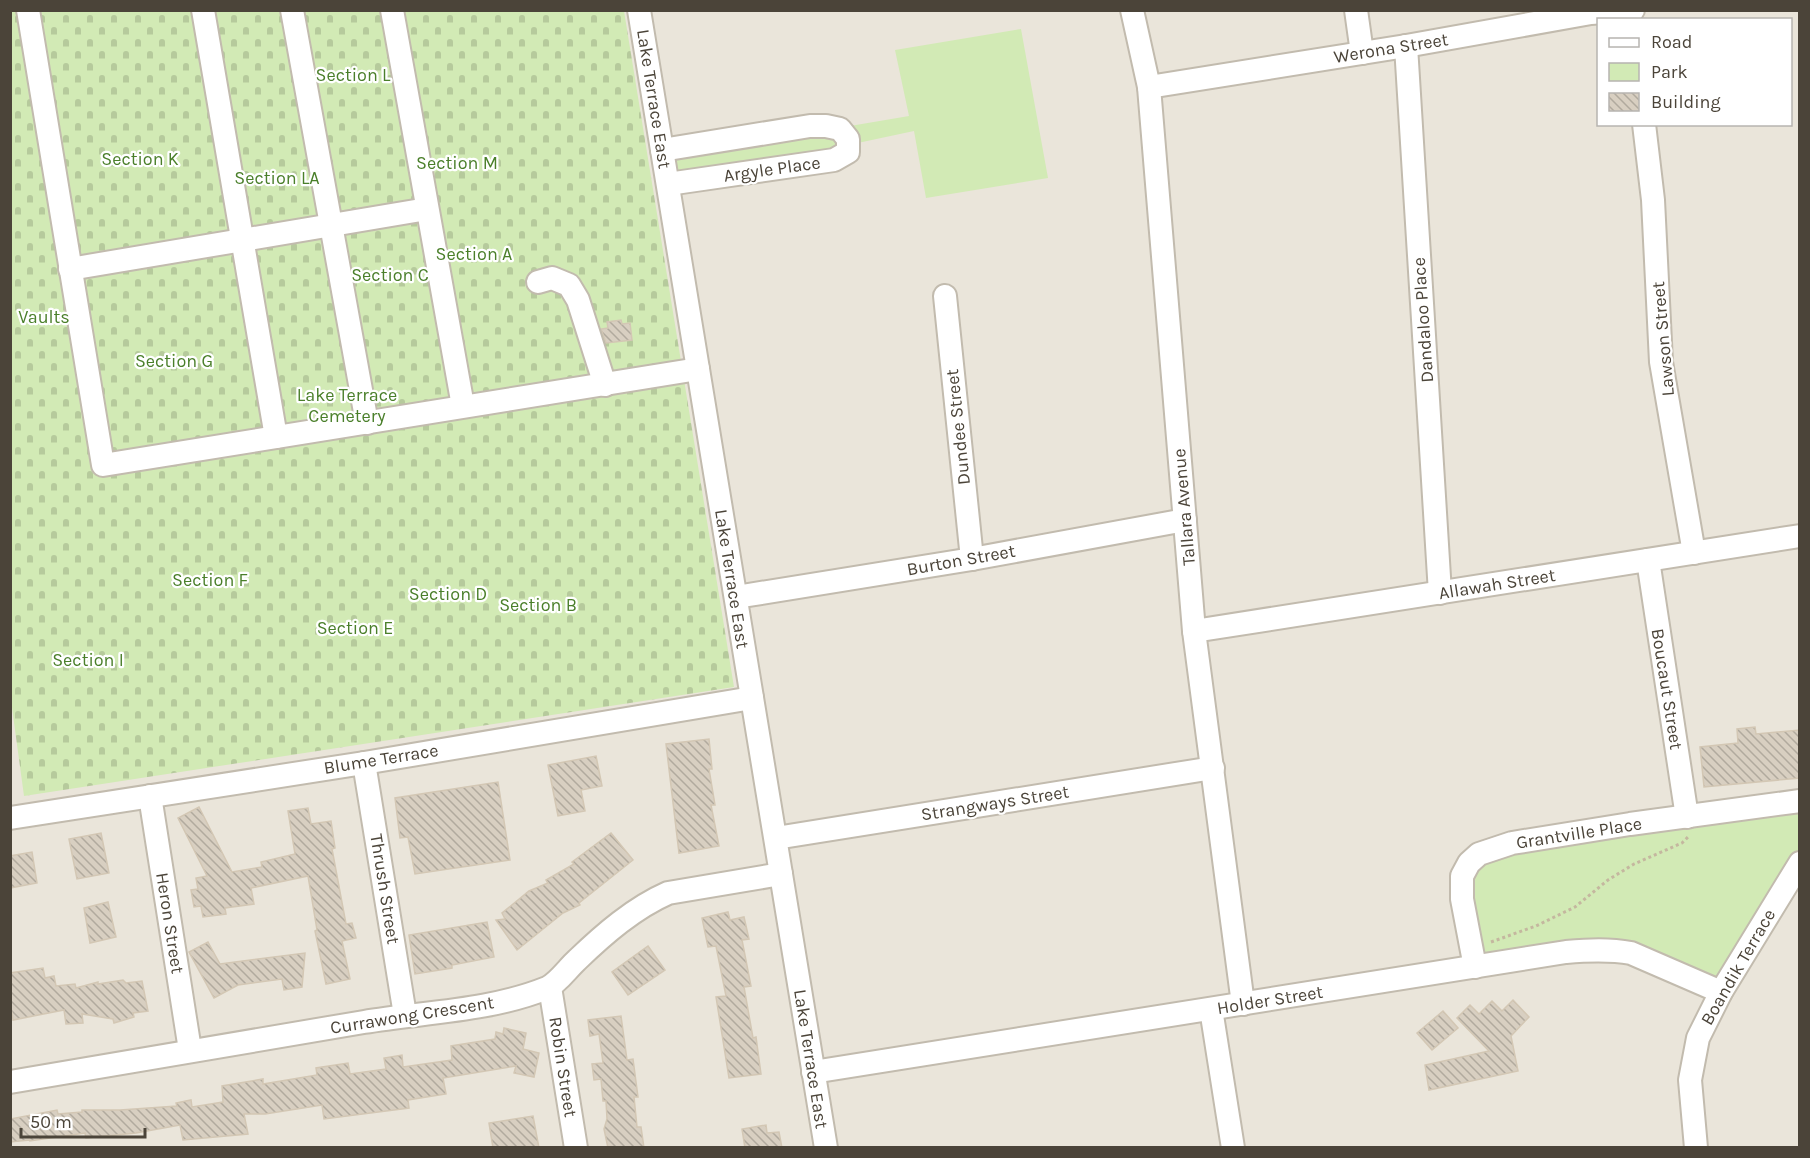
<svg xmlns="http://www.w3.org/2000/svg" width="1810" height="1158" font-family="Karla,sans-serif">
<style>
.residential{fill:#eae5da;fill-rule:evenodd}
.green{fill:#d2eab5}
.cemetery{fill:url(#cemetery-stones)}
.building{fill:url(#building-back-hatch);stroke:#d3c7b4;stroke-width:1.5}
.lines{fill:none;stroke-linecap:round;stroke-linejoin:round}
.minor-casing{stroke:#c2bbae;stroke-width:26}
.path{stroke:#c4b79f;stroke-width:3;stroke-dasharray:3 3;stroke-linecap:butt}
.minor{stroke:#fff;stroke-width:22}
.labels{text-anchor:middle;stroke-width:4.5;stroke-linejoin:round;paint-order:stroke}
.street-label{font-size:18px;fill:#4b4439;stroke:#fff}
.park-label{font-size:18px;fill:#4a7f2a;stroke:#fff}
</style>
<defs>
<pattern id="cemetery-stones" width="16" height="16" patternUnits="userSpaceOnUse" patternTransform="scale(1.5)"><rect width="16" height="16" fill="#d2eab5"/><path d="M2 7V4a2 2 0 0 1 4 0v3zM10 15v-3a2 2 0 0 1 4 0v3z" fill="#b6ca9c"/></pattern>
<pattern id="building-back-hatch" width="6" height="6" patternUnits="userSpaceOnUse" patternTransform="scale(1.5)"><rect width="6" height="6" fill="#d8cfc1"/><path d="M-1 5l2 2M0 0l6 6M5-1l2 2" fill="none" stroke="#b1aa9e"/></pattern>
</defs>
<rect width="100%" height="100%" fill="#f6f3ec"/>
<path class="residential" d="M11 11H1799V1147H11ZM1598 20H1790V124H1598Z"/>
<g class="green">
<path d="M1021 29 1048 178 926 198 914 131 853 144 850 126 909 116 895 50Z"/>
<path d="M826 130 844 149 670 180 665 153Z"/>
<path d="M1799 805V852L1720 985 1654 954 1477 963 1470 871 1482 857Z"/>
</g>
<path class="cemetery" d="M10 11H624L734 687 24 796 10 693Z"/>
<g class="building">
<path d="M621 320 622 324 630 323 632 340 606 343 601 329 608 328 607 322Z"/>
<path d="M1755 727 1756 734 1800 730V778L1704 787 1700 747 1738 743 1737 729Z"/>
<path d="M709 739 712 769H709L715 805H711L719 846 679 853 666 744Z"/>
<path d="M596 756 602 786 581 790 585 811 558 816 548 765Z"/>
<path d="M498 782 510 860 415 874 408 837 400 838 395 798Z"/>
<path d="M199 807 232 872 262 867 261 862 295 854 288 811 308 808 311 824 331 821 335 848 332 849 346 924 352 923 356 938 342 941 350 979 326 984 315 931 317 930 308 876 251 888 254 904 225 908 226 914 203 917 201 906 194 907 191 890 198 889 196 878 207 876 178 818Z"/>
<path d="M101 833 109 873 77 879 69 839Z"/>
<path d="M611 833 633 860 579 903 580 905 563 913 517 950 496 920 505 919 502 913 529 891 548 883 546 880 574 864 572 862Z"/>
<path d="M32 852 37 883 10 888V856Z"/>
<path d="M108 902 116 937 90 943 84 908Z"/>
<path d="M728 912 730 920 744 917 749 939 742 940 751 986 744 987 753 1038 756 1037 761 1074 729 1078 716 997 726 996 716 946 708 947 702 918Z"/>
<path d="M487 922 494 957 452 965V968L415 974 409 935Z"/>
<path d="M208 942 220 964 305 953 302 987 284 990 282 979 238 985 214 998 189 952Z"/>
<path d="M648 946 665 970 628 995 612 972Z"/>
<path d="M43 968 45 978 54 976 56 986 75 984 76 988 98 982V984L123 980 126 983 142 981 148 1011 133 1013 134 1017 114 1023 113 1019 82 1014 83 1023 66 1024 64 1010 13 1020 10 1002V973Z"/>
<path d="M1513 1000 1529 1017 1511 1036 1518 1071 1429 1090 1425 1065 1489 1051 1457 1018 1470 1005 1479 1014 1492 1001 1502 1011Z"/>
<path d="M1443 1011 1458 1028 1432 1050 1417 1033Z"/>
<path d="M621 1016 627 1060 633 1059 638 1097H634L637 1127H641L644 1148H608L604 1129 607 1119 606 1101H603L601 1079 594 1080 592 1064 603 1063 599 1034 590 1036 588 1020Z"/>
<path d="M504 1028 526 1033 523 1049 539 1053 534 1077 514 1073 516 1066 443 1078 446 1094 408 1100 409 1108 324 1119 322 1105 265 1114H244L248 1134 183 1140 180 1125 136 1133 86 1138 85 1133 30 1141V1140L10 1142V1119L57 1110 58 1114 82 1112V1110H120L177 1106 176 1103 191 1100 192 1107 223 1102 222 1086 263 1079V1084L317 1075 316 1068 348 1063 350 1074 386 1069 384 1058 402 1055 403 1067 452 1060 451 1046 495 1039 496 1032 503 1034Z"/>
<path d="M533 1116 539 1148H493L489 1123Z"/>
<path d="M766 1125 767 1133 779 1132 782 1148H745L742 1129Z"/>
</g>
<g class="lines">
<g class="minor-casing">
<g id="minor">
<path d="M28 10 103 465 698 369"/>
<path d="M203 10 276 437"/>
<path d="M292 10 367 423"/>
<path d="M392 10 463 406"/>
<path d="M639 10 826 1148"/>
<path d="M1132 10 1149 87 1194 631 1243 1004"/>
<path d="M1356 10 1362 53"/>
<path d="M1406 46 1440 593"/>
<path d="M1149 87 1406 46 1591 13 1633 10"/>
<path d="M1644 124 1653 200 1661 362 1694 553"/>
<path d="M662 150 810 126H826L840 129 848 139V152L834 160 668 184"/>
<path d="M70 269 427 209"/>
<path d="M538 282 552 278 569 285 578 300 605 385"/>
<path d="M945 296 972 559"/>
<path d="M1648 560 1687 817"/>
<path d="M736 597 972 559 1185 520"/>
<path d="M1194 631 1800 536"/>
<path d="M364 763 405 1015"/>
<path d="M150 796 190 1050"/>
<path d="M10 818 364 763 752 698"/>
<path d="M776 838 1213 768"/>
<path d="M1475 967 1462 899V876L1469 863 1479 854 1512 843 1630 824 1800 801"/>
<path d="M550 987 576 1148"/>
<path d="M1211 1009 1233 1148"/>
<path d="M813 1072 1566 952C1589 950 1609 949 1631 953L1721 992"/>
<path d="M10 1082C128 1061 246 1041 364 1022 425 1012 490 1011 547 988 558 983 568 968 577 960 604 934 634 908 668 893L781 874"/>
<path d="M1696 1148 1690 1080 1698 1038 1721 992 1800 863"/>
</g>
</g>
<path class="path" d="M1491 942 1536 926 1575 907 1608 880 1634 864 1682 843 1689 836"/>
<use href="#minor" class="minor"/>
</g>
<g class="labels">
<g class="street-label">
<text transform="translate(1391 48) rotate(-9)" y="6">Werona Street</text>
<text transform="translate(654 99) rotate(81)" y="6">Lake Terrace East</text>
<text transform="translate(772 169) rotate(-8)" y="6">Argyle Place</text>
<text transform="translate(1423 320) rotate(-94)" y="6">Dandaloo Place</text>
<text transform="translate(1663 339) rotate(-95)" y="6">Lawson Street</text>
<text transform="translate(958 427) rotate(-96)" y="6">Dundee Street</text>
<text transform="translate(1184 507) rotate(-95)" y="6">Tallara Avenue</text>
<text transform="translate(961 560) rotate(-10)" y="6">Burton Street</text>
<text transform="translate(732 579) rotate(81)" y="6">Lake Terrace East</text>
<text transform="translate(1497 584) rotate(-9)" y="6">Allawah Street</text>
<text transform="translate(1667 689) rotate(81)" y="6">Boucaut Street</text>
<text transform="translate(381 759) rotate(-9)" y="6">Blume Terrace</text>
<text transform="translate(995 803) rotate(-9)" y="6">Strangways Street</text>
<text transform="translate(1579 833) rotate(-9)" y="6">Grantville Place</text>
<text transform="translate(385 889) rotate(81)" y="6">Thrush Street</text>
<text transform="translate(170 923) rotate(81)" y="6">Heron Street</text>
<text transform="translate(1738 967) rotate(-60)" y="6">Boandik Terrace</text>
<text transform="translate(1270 1000) rotate(-9)" y="6">Holder Street</text>
<text transform="translate(412 1015) rotate(-9)" y="6">Currawong Crescent</text>
<text transform="translate(811 1059) rotate(81)" y="6">Lake Terrace East</text>
<text transform="translate(563 1067) rotate(81)" y="6">Robin Street</text>
</g>
<g class="park-label">
<text x="353" y="81">Section L</text>
<text x="140" y="165">Section K</text>
<text x="457" y="169">Section M</text>
<text x="277" y="184">Section LA</text>
<text x="474" y="260">Section A</text>
<text x="390" y="281">Section C</text>
<text x="44" y="323">Vaults</text>
<text x="174" y="367">Section G</text>
<text x="347" y="401">Lake Terrace<tspan x="347" dy="21">Cemetery</tspan></text>
<text x="210" y="586">Section F</text>
<text x="448" y="600">Section D</text>
<text x="538" y="611">Section B</text>
<text x="355" y="634">Section E</text>
<text x="88" y="666">Section I</text>
</g>
</g>
<rect width="1810" height="1158" fill="none" stroke="#4b4439" stroke-width="24"/>
<rect x="1597" y="18" width="195" height="108" fill="#ffffff" stroke="#b7b4b0" stroke-width="1.5"/>
<rect x="1609" y="38" width="30" height="9" fill="#ffffff" stroke="#b7b4b0" stroke-width="1.5"/>
<text x="1651" y="48" font-size="18" fill="#4b4439">Road</text>
<rect x="1609" y="63" width="30" height="18" fill="#d2eab5" stroke="#b7b4b0" stroke-width="1.5"/>
<text x="1651" y="78" font-size="18" fill="#4b4439">Park</text>
<rect x="1609" y="93" width="30" height="18" fill="url(#building-back-hatch)" stroke="#b7b4b0" stroke-width="1.5"/>
<text x="1651" y="108" font-size="18" fill="#4b4439">Building</text>
<path d="M21 1128v9h124v-9" fill="none" stroke="#4b4439" stroke-width="3"/>
<text x="30" y="1128" font-size="18" fill="#4b4439" stroke="#ffffff" stroke-width="4.5" paint-order="stroke">50 m</text>
</svg>
